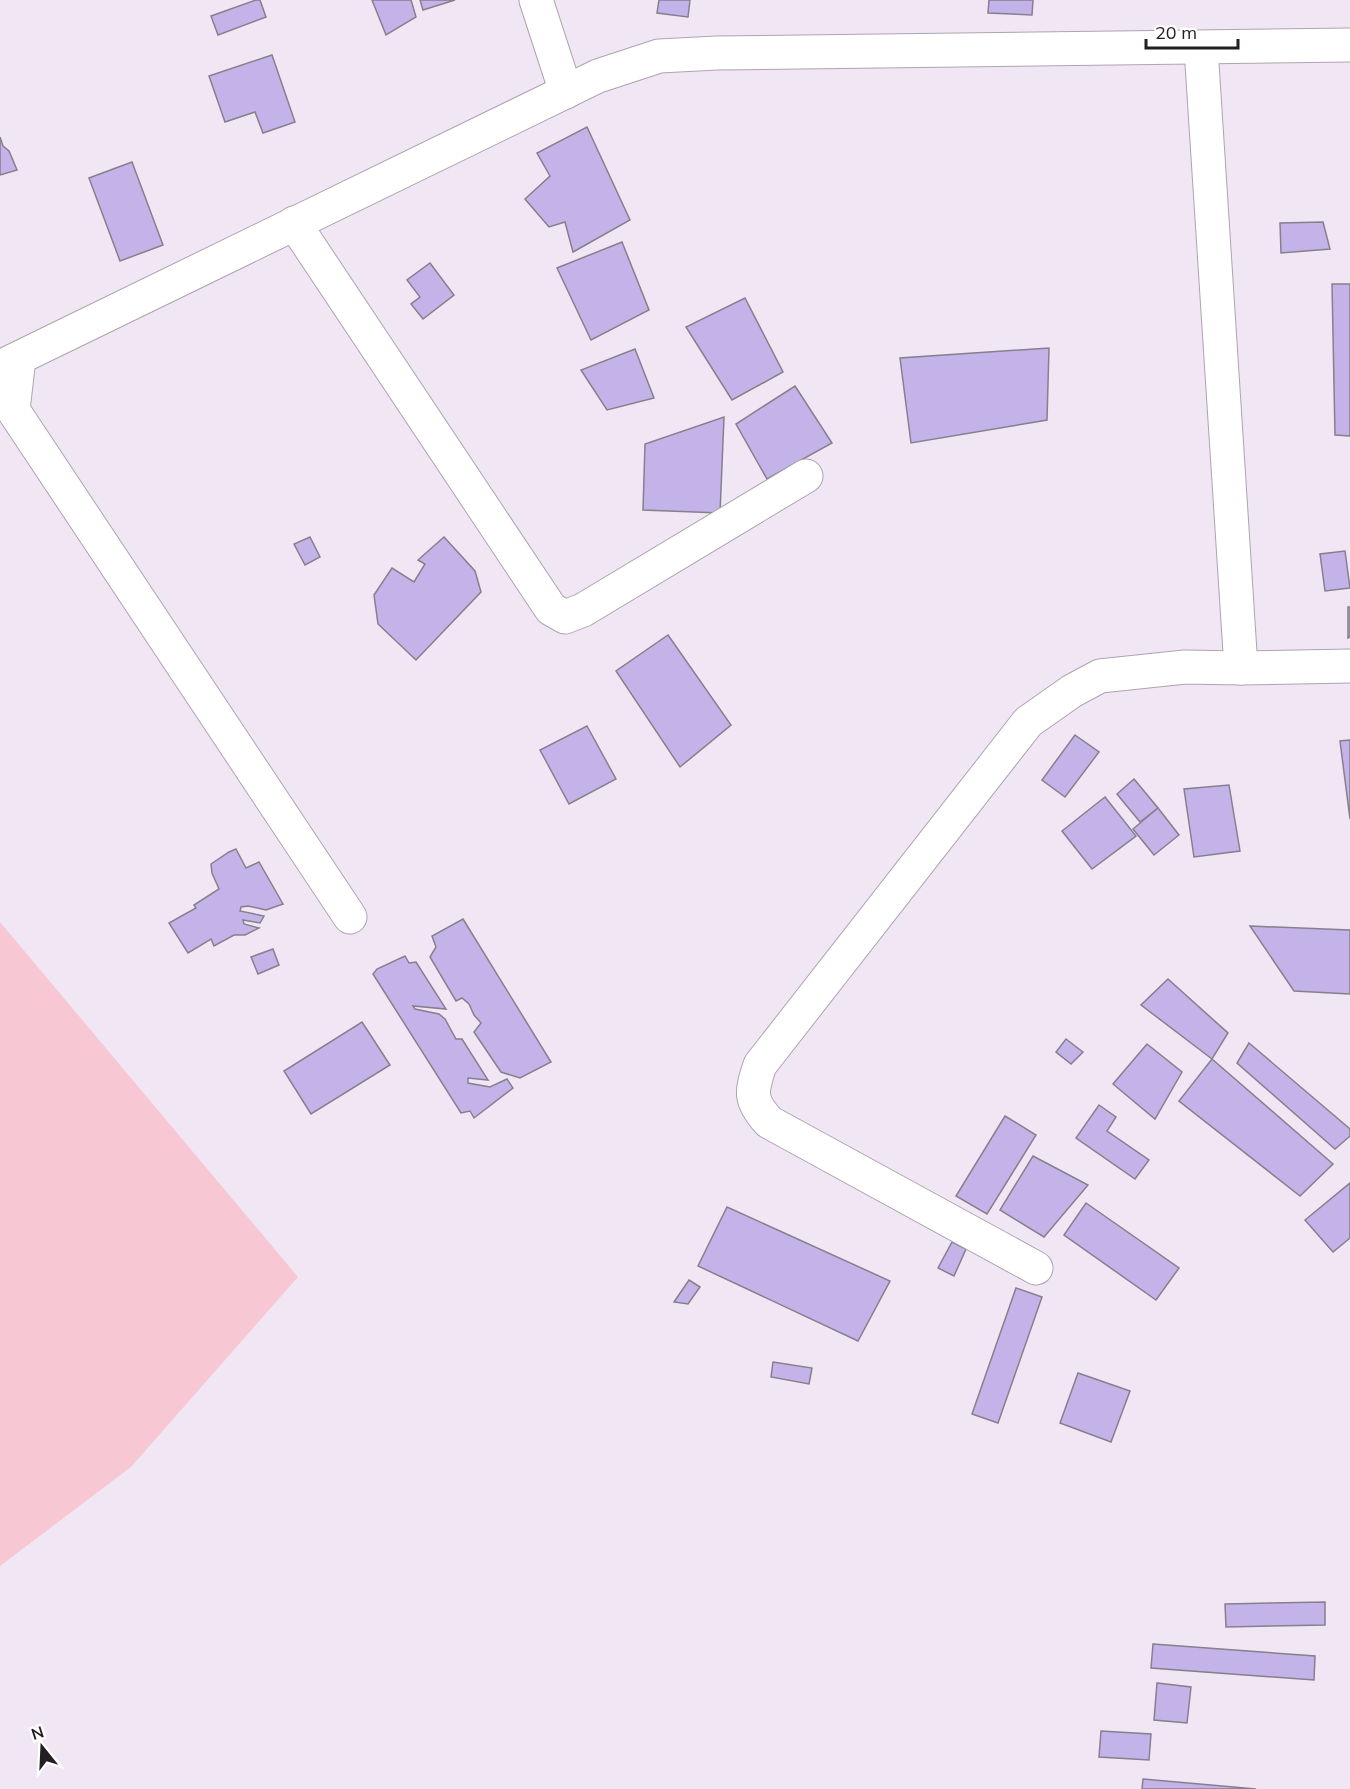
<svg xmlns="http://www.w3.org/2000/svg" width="1350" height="1789" font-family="Mulish,sans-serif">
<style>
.green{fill:#f8c7d4}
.building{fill:#c4b3e9;stroke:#84808d;stroke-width:1.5}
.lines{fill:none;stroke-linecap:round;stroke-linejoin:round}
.minor-casing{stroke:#ada4b0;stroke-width:35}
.minor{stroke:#fff;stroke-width:33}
</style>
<rect width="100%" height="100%" fill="#f1e7f4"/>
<path class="green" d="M0 922 298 1277 131 1467 0 1566Z"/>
<g class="building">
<path d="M256 0H260L266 17 218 35 211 16Z"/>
<path d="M372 0H411L416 17 386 35Z"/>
<path d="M420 0H455L423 10Z"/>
<path d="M659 0H690L688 17 657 13Z"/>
<path d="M989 0H1033L1032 15 988 13Z"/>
<path d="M272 55 295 122 263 133 255 112 225 122 209 76Z"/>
<path d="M587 127 630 220 573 252 565 222 549 227 525 199 550 176 537 153Z"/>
<path d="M0 137 3 146 9 151 17 170 0 175Z"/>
<path d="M132 162 163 245 120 261 89 178Z"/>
<path d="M1323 222 1330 249 1281 253 1280 223Z"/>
<path d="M622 242 649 310 591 340 557 268Z"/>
<path d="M430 263 454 295 423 319 411 304 420 297 407 280Z"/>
<path d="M1332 284H1350V436L1335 435Z"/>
<path d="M745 298 783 372 732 400 686 327Z"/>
<path d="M1049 348 1047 420 911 443 900 358Z"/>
<path d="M635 349 654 398 607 410 581 370Z"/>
<path d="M795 386 832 443 767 479 736 424Z"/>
<path d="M724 417 720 513 643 510 645 444Z"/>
<path d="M310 537 320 557 305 565 294 544Z"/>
<path d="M444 537 475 571 481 592 416 660 378 624 374 595 392 568 414 582 425 564 418 560Z"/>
<path d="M1345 551 1350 588 1325 591 1320 554Z"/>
<path d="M1348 607H1350V637L1348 638Z"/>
<path d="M668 635 731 725 680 767 616 671Z"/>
<path d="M587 726 616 779 569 804 540 750Z"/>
<path d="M1075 735 1099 752 1065 797 1042 780Z"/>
<path d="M1350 740V819L1340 741Z"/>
<path d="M1134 779 1158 808 1140 822 1117 794Z"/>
<path d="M1229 785 1240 851 1194 857 1184 789Z"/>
<path d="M1105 797 1136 836 1092 869 1062 831Z"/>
<path d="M1158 808 1179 835 1154 855 1133 829Z"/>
<path d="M236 849 246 868 259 862 283 904 266 910 248 906 241 907 240 911 264 916 260 923 243 920 244 924 259 928 245 935H234L214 946 211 939 188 953 169 923 196 908 194 905 219 889 212 873 211 864 229 852Z"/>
<path d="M463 919 551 1062 520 1078 501 1072 474 1032 481 1023 474 1015 469 1004 462 998 456 1001 430 957 436 947 432 936Z"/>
<path d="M1250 926 1350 930V994L1294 991Z"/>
<path d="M273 949 279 965 258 974 251 957Z"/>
<path d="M405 956 409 963 416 962 446 1009 413 1006 415 1009 439 1014 445 1019 456 1039H462L488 1080 468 1078V1083L490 1087 507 1079 513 1088 474 1118 470 1111 461 1113 373 974 377 969Z"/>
<path d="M1168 979 1228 1033 1212 1059 1141 1005Z"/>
<path d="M362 1022 390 1065 311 1114 284 1071Z"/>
<path d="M1066 1039 1083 1052 1071 1064 1056 1052Z"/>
<path d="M1249 1043 1350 1129V1136L1335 1149 1237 1063Z"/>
<path d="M1147 1044 1182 1072 1155 1119 1113 1084Z"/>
<path d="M1212 1059 1333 1164 1300 1196 1179 1101Z"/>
<path d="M1099 1105 1116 1117 1107 1131 1149 1160 1135 1179 1076 1138Z"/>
<path d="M1005 1116 1036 1135 987 1214 956 1196Z"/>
<path d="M1033 1156 1088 1185 1044 1237 1000 1210Z"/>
<path d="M1350 1183V1238L1333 1252 1305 1220Z"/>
<path d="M1086 1203 1179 1268 1156 1300 1064 1235Z"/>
<path d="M727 1207 890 1281 858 1341 698 1266Z"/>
<path d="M952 1242 966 1249 954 1276 938 1268Z"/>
<path d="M689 1280 700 1287 688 1304 674 1302Z"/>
<path d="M1016 1288 1042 1297 998 1423 972 1414Z"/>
<path d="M773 1362 812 1368 809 1384 771 1377Z"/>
<path d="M1078 1373 1130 1391 1111 1442 1060 1423Z"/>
<path d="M1325 1602V1625L1226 1627 1225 1604Z"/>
<path d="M1153 1644 1315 1656 1314 1680 1151 1668Z"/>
<path d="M1157 1683 1191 1687 1187 1723 1154 1720Z"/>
<path d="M1101 1731 1151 1734 1149 1760 1099 1757Z"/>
<path d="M1143 1779 1256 1789H1142Z"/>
</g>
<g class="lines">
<g class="minor-casing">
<g id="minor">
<path d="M536 0 566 92"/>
<path d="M1201 48 1241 668"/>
<path d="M294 223 551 609 565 617 583 610 806 476"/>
<path d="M19 358 13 410 350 917"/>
<path d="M0 367 598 76 659 56 717 53 1350 45"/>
<path d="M1036 1268 769 1122C749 1100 751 1092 760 1065L1028 722 1072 691 1100 676 1185 667 1241 668 1350 666"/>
</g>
</g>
<use href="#minor" class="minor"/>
</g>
<g transform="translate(42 1747) rotate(342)" stroke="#ffffff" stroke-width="4.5" paint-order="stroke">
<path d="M0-4.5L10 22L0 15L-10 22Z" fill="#221e23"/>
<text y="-9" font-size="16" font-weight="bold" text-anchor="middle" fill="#221e23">N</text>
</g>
<path d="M1146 39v9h92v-9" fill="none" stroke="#221e23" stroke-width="3"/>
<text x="1155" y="39" font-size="18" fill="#221e23" stroke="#ffffff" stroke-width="4.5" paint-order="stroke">20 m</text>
</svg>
